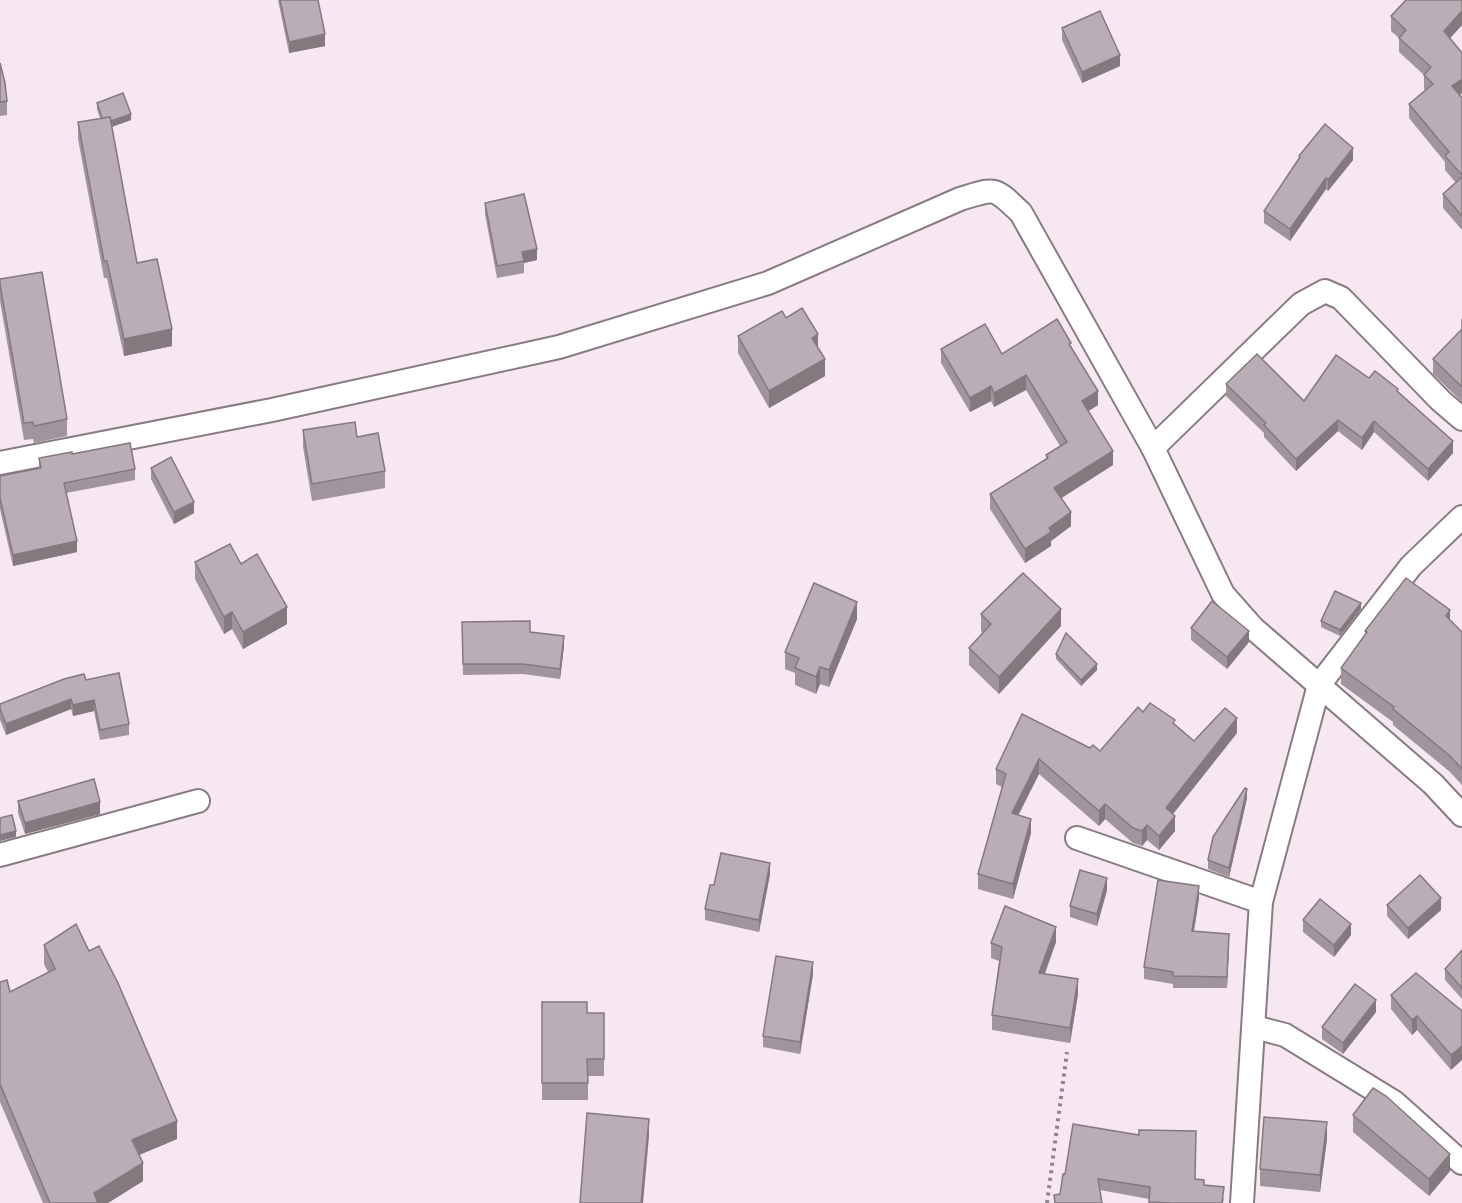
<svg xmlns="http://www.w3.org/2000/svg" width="1462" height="1203" font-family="'Fira Sans',sans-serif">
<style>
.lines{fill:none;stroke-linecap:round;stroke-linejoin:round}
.street-casing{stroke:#887b83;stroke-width:26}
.path{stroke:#8e858a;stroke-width:4;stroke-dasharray:3 4.5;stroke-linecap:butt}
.street{stroke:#fff;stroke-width:22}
.wall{fill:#a1959d}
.shaded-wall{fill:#83797f}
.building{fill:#bbadb6;stroke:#83797f;stroke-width:1.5}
</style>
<rect width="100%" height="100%" fill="#f6e7f0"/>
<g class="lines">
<g class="street-casing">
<g id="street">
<path d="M1153 448 1301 304 1325 291 1341 298 1441 401 1462 419"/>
<path d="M0 463 272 410 559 347 768 283 960 199C996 188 993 186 1021 213L1153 448 1223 594 1253 628 1433 784 1462 815"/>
<path d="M1077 838 1261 902"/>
<path d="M0 855 198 801"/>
<path d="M1254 1027 1285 1035 1394 1102 1462 1163"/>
<path d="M1242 1203 1261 902 1319 685 1411 566 1462 517"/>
</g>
</g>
<path class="path" d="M1047 1203 1067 1052"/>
<use href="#street" class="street"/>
</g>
<g class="wall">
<path d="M278 0H318L325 46 289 53Z"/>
<path d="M1462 0V25L1450 38 1462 53V93L1460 95 1462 98V230L1443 208V194L1456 183 1445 170V162L1409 118V104L1425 90 1424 89V75L1399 52V38L1391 31V16Z"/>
<path d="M1062 28 1120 66 1082 83 1062 40Z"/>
<path d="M0 63 7 101V115L0 116Z"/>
<path d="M97 103 131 120 112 127 137 263 172 346 124 356 107 278H104L78 139V122L100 118 97 109Z"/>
<path d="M1299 156 1353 160 1328 191 1326 189 1290 241 1264 223V211L1299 159Z"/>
<path d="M485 203 537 260 524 263V273L497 278 485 214Z"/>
<path d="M0 279 67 419V436L34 443 33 439 24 440 0 301Z"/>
<path d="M786 318 818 347 825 376 769 408 738 353V336Z"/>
<path d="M1462 318V402L1433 374V359L1461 331V319Z"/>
<path d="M1071 348 1098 405 1088 411 1113 465 1062 498 1071 526 1051 541V546L1025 563 990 509V494L1046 459V455L1060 446 1026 390 994 407 991 401 970 412 941 363V349L1002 354Z"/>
<path d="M1369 378 1398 392 1453 453 1428 481 1374 432 1362 450 1338 431 1296 471 1264 437V433L1226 396V384L1304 401Z"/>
<path d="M303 430 357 437 385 471V488L312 501 303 447Z"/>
<path d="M72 454 135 469V480L66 493 77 552 13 566 0 509V476L39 468V458Z"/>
<path d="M151 468 194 513 174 524 151 479Z"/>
<path d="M195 562 241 564 287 624 243 649 232 629 224 634 195 579Z"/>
<path d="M1361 609 1340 636 1321 627V621Z"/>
<path d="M981 614 1061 626 999 694 969 665V648L983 633 981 631Z"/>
<path d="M857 619 829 687 820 684 816 694 795 685V673L785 669V652Z"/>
<path d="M1450 621 1462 632V785L1450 772 1393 725V722L1341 684V668L1365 634V631Z"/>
<path d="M462 622 564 646 560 679 523 674 463 675Z"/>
<path d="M1191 628 1249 642 1227 669 1191 640Z"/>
<path d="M1056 654 1097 670 1081 686 1056 659Z"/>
<path d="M86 680 129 724V735L100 740 94 711 73 716 71 709 6 735 0 720V704Z"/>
<path d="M1143 712 1175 725 1194 741 1237 733 1172 814 1175 831 1159 850 1147 840 1142 846 1133 843 1105 819 1099 826 1039 774 1018 815 1031 833 1013 899 978 889V874L1002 787 996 784V769L1090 748 1100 751Z"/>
<path d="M1247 798 1229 877 1208 869V860Z"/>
<path d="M18 801 100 814 25 834 18 813Z"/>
<path d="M770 874 759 932 705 920V909L714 885Z"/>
<path d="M1107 890 1097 926 1070 917V906Z"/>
<path d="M1199 898 1194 931 1229 945 1227 988H1173V984L1144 979V967Z"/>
<path d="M1387 905 1441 910 1408 939 1387 916Z"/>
<path d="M1303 920 1351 935 1334 957 1303 932Z"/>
<path d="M1056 942 1045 974 1078 994 1070 1043 992 1030V1015L999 961 991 958V943Z"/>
<path d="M44 945 177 1139 139 1155 143 1181 108 1203H43L0 1102V982L10 992 48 972 44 964Z"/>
<path d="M1462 950V999L1445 980V969Z"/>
<path d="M813 974 800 1054 763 1047V1036Z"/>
<path d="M1391 995 1461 1010 1451 1070 1417 1030 1412 1035 1391 1009Z"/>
<path d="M542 1002 587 1013H604V1076H588V1100H542Z"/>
<path d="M1376 1012 1343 1054 1322 1039V1027Z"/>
<path d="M1353 1115 1450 1171 1429 1196 1353 1132Z"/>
<path d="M1327 1139 1320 1192 1260 1186V1169Z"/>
<path d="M1063 1174 1195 1179 1224 1199 1223 1203H1149V1199L1100 1190 1102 1203H1054V1195L1060 1194Z"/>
</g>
<g class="shaded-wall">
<path d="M1462 11V25L1444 45V31Z"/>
<path d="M325 34V46L289 53V42Z"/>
<path d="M1120 55V66L1082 83V72Z"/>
<path d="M1462 79V93L1452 101V86Z"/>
<path d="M131 114V120L105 129V124Z"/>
<path d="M1353 148V160L1328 191V180Z"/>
<path d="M1326 178V189L1290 241V229Z"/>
<path d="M537 249V260L524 263 522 252Z"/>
<path d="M172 329V346L124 356V339Z"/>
<path d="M818 334V351L812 338Z"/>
<path d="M825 359V376L769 408V391Z"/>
<path d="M1026 375V390L994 407V393Z"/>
<path d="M991 386V401L970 412V398Z"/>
<path d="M1098 391V405L1082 415V401Z"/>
<path d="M1338 420V431L1296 471V459Z"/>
<path d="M1374 421V432L1362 450V438Z"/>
<path d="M1453 441V453L1428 481V469Z"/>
<path d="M1113 451V465L1054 502V488Z"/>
<path d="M194 502V513L174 524V512Z"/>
<path d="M1071 512V526L1051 541V546L1025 563V549L1049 528Z"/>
<path d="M77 541V552L13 566V555Z"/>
<path d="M857 602V619L829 687V670Z"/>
<path d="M1361 603V609L1340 636V630Z"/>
<path d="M287 607V624L243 649V632Z"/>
<path d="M1061 609V626L999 694V677Z"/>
<path d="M1450 610V626L1446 616Z"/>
<path d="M232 612V629L224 634V617Z"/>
<path d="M1249 631V642L1227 669V657Z"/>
<path d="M564 636V646L560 679V669Z"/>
<path d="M1097 664V670L1081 686V680Z"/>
<path d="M820 667V684L816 694V677Z"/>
<path d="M71 699V709L6 735V724Z"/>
<path d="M94 700V711L73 716V705Z"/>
<path d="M1237 718V733L1166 823V808Z"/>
<path d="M1039 759V774L1012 828V813Z"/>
<path d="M1247 789V798L1229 877V868Z"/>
<path d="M100 802V814L25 834V823Z"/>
<path d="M1105 804V819L1099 826V811Z"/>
<path d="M1175 816V831L1159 850V836Z"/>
<path d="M1031 819V833L1013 899V884Z"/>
<path d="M1147 825V840L1142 846V831Z"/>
<path d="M16 831V837L0 841V835Z"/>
<path d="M770 863V874L759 932V920Z"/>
<path d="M1107 878V890L1097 926V914Z"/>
<path d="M1199 886V898L1192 943V931Z"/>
<path d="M1441 898V910L1408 939V928Z"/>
<path d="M1351 924V935L1334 957V945Z"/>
<path d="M1056 927V942L1039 988V973Z"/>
<path d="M1229 934V945L1227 988V977Z"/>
<path d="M813 962V974L800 1054V1042Z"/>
<path d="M1078 979V994L1070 1043V1028Z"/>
<path d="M1376 1000V1012L1343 1054V1043Z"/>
<path d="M1417 1016V1030L1412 1035V1020Z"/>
<path d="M1462 1046V1060L1451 1070V1055Z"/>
<path d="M649 1119V1136L643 1203H641Z"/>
<path d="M177 1121V1139L132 1158V1140Z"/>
<path d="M1327 1122V1139L1320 1192V1175Z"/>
<path d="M1450 1154V1171L1429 1196V1179Z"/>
<path d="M143 1163V1181L108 1203H94V1193Z"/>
</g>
<g class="building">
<path d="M280 0H318L325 34 289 42Z"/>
<path d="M1406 0H1462V11L1444 31 1462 53V79L1452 86 1462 98V175L1445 156 1449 152 1409 104 1433 84 1424 75 1431 67 1399 38 1406 30 1391 16Z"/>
<path d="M1100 11 1120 55 1082 72 1062 28Z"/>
<path d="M0 63 5 83 7 101 0 102Z"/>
<path d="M123 93 131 114 111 121 110 117 102 118 97 103Z"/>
<path d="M110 117 137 263 157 259 172 329 124 339 107 261H104L78 122Z"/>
<path d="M1325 124 1353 148 1328 180 1326 178 1290 229 1264 211 1300 157 1299 156Z"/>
<path d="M1462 177V216L1443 194Z"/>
<path d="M524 194 537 249 522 252 524 261 497 266 485 203Z"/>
<path d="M42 272 67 419 34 426 33 422 24 423 0 284V279Z"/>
<path d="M802 308 818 334 812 338 825 359 769 391 738 336 782 311 786 318Z"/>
<path d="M1057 319 1071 343 1069 344 1098 391 1082 401 1113 451 1054 488 1071 512 1049 528 1051 532 1025 549 990 494 1048 458 1046 455 1067 442 1026 375 994 393 991 386 970 398 941 349 985 324 1002 354Z"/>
<path d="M1462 329V387L1433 359Z"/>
<path d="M1257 354 1304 401 1336 355 1369 378 1375 371 1398 389 1397 391 1453 441 1428 469 1374 421 1362 438 1338 420 1296 459 1264 425 1266 423 1226 384Z"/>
<path d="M355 422 357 437 378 433 385 471 312 484 303 430Z"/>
<path d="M130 443 135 469 64 483 77 541 13 555 0 498V476L41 468 39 458 72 452V454Z"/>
<path d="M171 457 194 502 174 512 151 468Z"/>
<path d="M230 544 241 564 257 554 287 607 243 632 232 612 224 617 195 562Z"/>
<path d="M1023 573 1061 609 999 677 969 648 991 624 981 614Z"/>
<path d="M1406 578 1450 610 1446 616 1462 632V769L1450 756 1393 709 1394 707 1341 668 1367 632 1365 631Z"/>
<path d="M814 583 857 602 829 670 820 667 816 677 795 668 799 658 785 652Z"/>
<path d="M1335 591 1361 603 1340 630 1321 621Z"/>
<path d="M1212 601 1249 631 1227 657 1191 628Z"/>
<path d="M530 621V632L564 636 560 669 523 664H463L462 622Z"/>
<path d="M1066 633 1097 664 1081 680 1056 654Z"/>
<path d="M119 673 129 724 100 730 94 700 73 705 71 699 6 724 0 709V704L64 679 84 674 86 680Z"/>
<path d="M1150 703 1175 720 1173 723 1194 741 1225 708 1237 718 1166 808 1175 816 1159 836 1147 825 1142 831 1133 828 1105 804 1099 811 1039 759 1012 813 1031 819 1013 884 978 874 1006 774 996 769 1022 714 1090 748 1093 745 1100 751 1138 707 1143 712Z"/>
<path d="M94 779 100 802 25 823 18 801Z"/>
<path d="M1245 788 1247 789 1229 868 1208 860 1213 837Z"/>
<path d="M12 815 16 831 0 835V818Z"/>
<path d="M721 853 770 863 759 920 705 909 710 885H714Z"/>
<path d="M1080 870 1107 878 1097 914 1070 906Z"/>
<path d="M1420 875 1441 898 1408 928 1387 905Z"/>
<path d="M1158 880 1199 886 1192 931 1229 934 1227 977 1173 976V972L1144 967Z"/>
<path d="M1320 899 1351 924 1334 945 1303 920Z"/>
<path d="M1005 906 1056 927 1039 973 1078 979 1070 1028 992 1015 1002 947 991 943Z"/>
<path d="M76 924 89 951 99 946 118 983 177 1121 132 1140 143 1163 94 1193 98 1203H50L0 1084V982L7 980 10 992 55 969 44 945Z"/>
<path d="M1462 950V988L1445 969Z"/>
<path d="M776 956 813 962 800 1042 763 1036Z"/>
<path d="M1416 973 1461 1010H1462V1046L1451 1055 1417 1016 1412 1020 1391 995Z"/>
<path d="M1355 984 1376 1000 1343 1043 1322 1027Z"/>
<path d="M542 1002H587V1013H604V1059H587L588 1083H542Z"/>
<path d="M1373 1088 1386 1096 1450 1154 1429 1179 1353 1115Z"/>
<path d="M587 1113 649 1119 641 1203H580Z"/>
<path d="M1264 1117 1327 1122 1320 1175 1260 1169Z"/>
<path d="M1073 1124 1139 1135V1130L1196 1131 1195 1179 1204 1180V1185L1224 1187 1222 1203H1171L1149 1202 1150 1187 1098 1179 1102 1203H1055L1054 1195 1060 1194 1063 1174H1065Z"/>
</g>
</svg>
